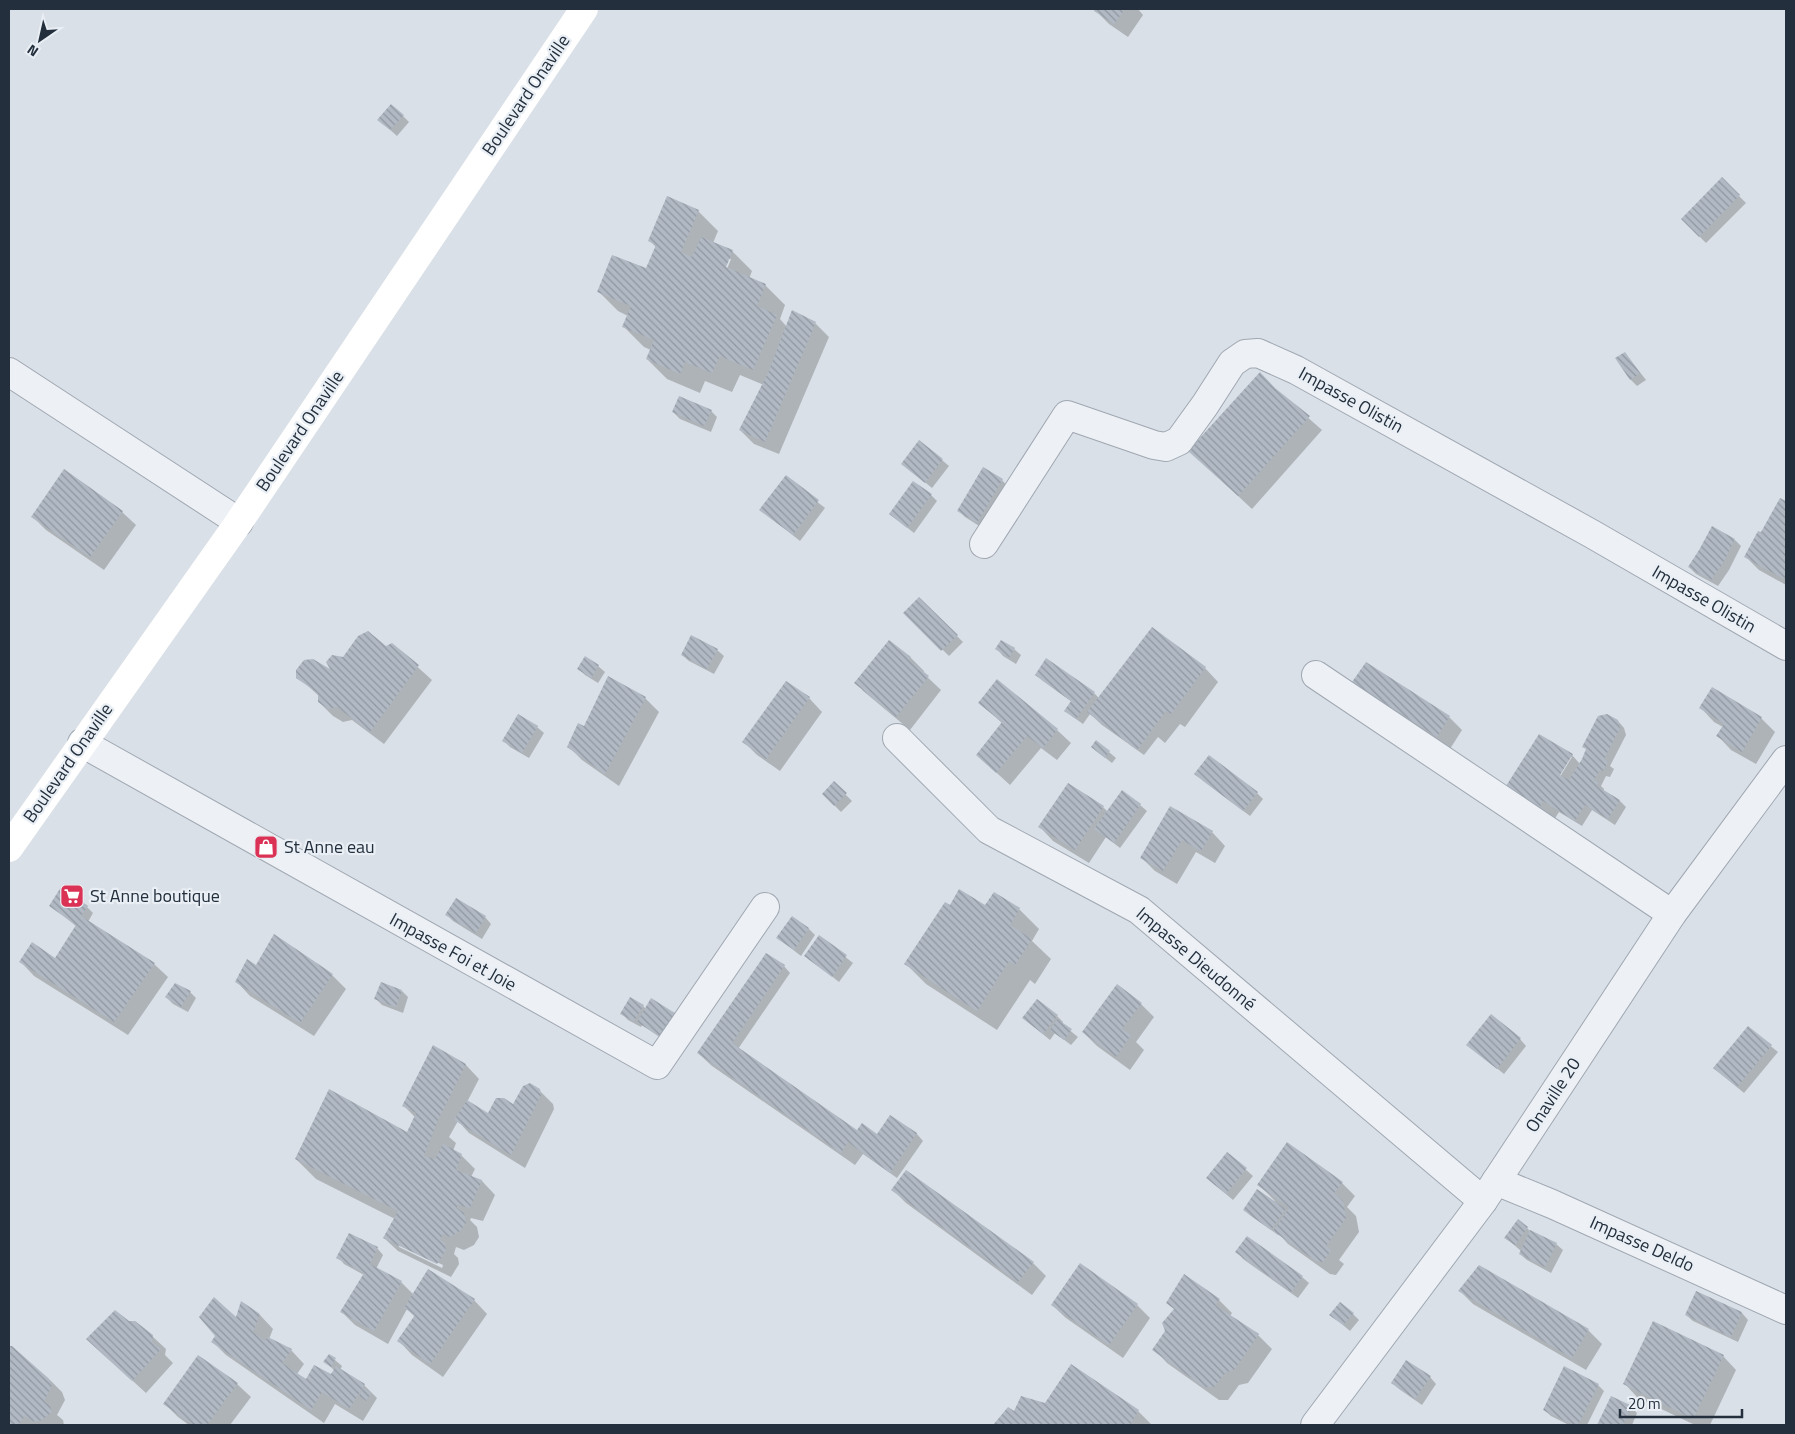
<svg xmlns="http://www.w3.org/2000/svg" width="1795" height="1434" font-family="'Titillium Web',sans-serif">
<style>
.shadow{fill:#0003;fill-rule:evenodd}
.building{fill:url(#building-back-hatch)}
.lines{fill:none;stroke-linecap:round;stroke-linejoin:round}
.street-casing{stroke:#9fa7b1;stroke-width:30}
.street{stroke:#edf0f5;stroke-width:28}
.secondary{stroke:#fff;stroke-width:28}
.labels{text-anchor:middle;stroke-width:4.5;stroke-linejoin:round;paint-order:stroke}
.street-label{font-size:18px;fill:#232f3d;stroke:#e9eff4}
.poi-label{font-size:18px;fill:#232f3d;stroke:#e9eff4;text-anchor:start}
</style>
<defs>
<pattern id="building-back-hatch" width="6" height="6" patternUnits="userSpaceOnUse" patternTransform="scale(1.25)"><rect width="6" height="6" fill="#b1b9c4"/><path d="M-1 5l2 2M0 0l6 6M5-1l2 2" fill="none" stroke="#9097a0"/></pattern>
</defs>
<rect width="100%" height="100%" fill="#dae0e7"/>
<g class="shadow">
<path d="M1094 9H1138L1143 15 1128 37 1109 24Z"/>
<path d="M403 116 409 122 397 136 379 120Z"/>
<path d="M1722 179 1746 203 1706 243 1682 219Z"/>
<path d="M698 211 718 231 713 243 732 251 752 271 749 279 765 285 785 305 780 319 787 327 793 312 816 324 829 337 779 454 754 444 740 430 764 385 740 375 732 392 705 381 700 393 667 379 647 359 651 350 644 347 624 327 628 316 618 311 598 291 647 270 656 247 649 240ZM728 259H731L725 274 723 273Z"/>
<path d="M1625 353 1646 380 1637 386 1631 380 1617 358Z"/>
<path d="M1273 387 1322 430 1252 509 1190 451Z"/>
<path d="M711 411 717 417 711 432 680 419 673 412Z"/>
<path d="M942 460 949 466 932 488 903 464Z"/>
<path d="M786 477 825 508 800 541 761 510Z"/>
<path d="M1002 480 1008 487 984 529 965 517 959 511Z"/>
<path d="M931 495 937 501 914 533 890 514Z"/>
<path d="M1780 500 1786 503V585L1759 570 1746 557 1762 534Z"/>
<path d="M122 512 136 525 104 570 46 530 33 517Z"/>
<path d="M1735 540 1741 546 1729 570 1718 586 1696 574 1689 567Z"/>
<path d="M919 599 963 642 949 656 905 613Z"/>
<path d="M1152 628 1205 668 1218 682 1185 727 1180 724 1165 743 1158 737 1144 755 1102 725 1090 714 1083 724 1073 717 1066 711 1072 702 1043 681 1036 675 1094 693 1099 698Z"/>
<path d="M890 641 911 658 924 671 923 673 941 690 910 730 862 690Z"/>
<path d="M1001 642 1014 649 1021 655 1016 664 1003 656 997 649Z"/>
<path d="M392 644 432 680 384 744 352 720 343 722 333 716 319 702V696L298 677 334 673 344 658 386 648Z"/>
<path d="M717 650 724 656 714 674 689 661 682 655Z"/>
<path d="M598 666 605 672 598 683 585 675 579 669Z"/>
<path d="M1354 682 1449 717 1462 730 1450 749 1367 696Z"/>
<path d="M1712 689 1761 718 1775 732 1756 764 1731 750 1718 736 1723 727 1714 722 1701 708Z"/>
<path d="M645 698 659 712 619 786 582 760 569 747 585 728Z"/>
<path d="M809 698 822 712 780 771 757 755 744 742Z"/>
<path d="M980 703 1057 730 1071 743 1057 760 1041 748 1010 785 977 755 1003 724Z"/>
<path d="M1618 721 1624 728 1626 735 1610 766 1614 769 1610 777 1606 776 1601 786 1604 789V791L1620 801 1626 807 1615 825 1592 810 1582 826 1559 812 1554 820 1521 799 1507 786 1572 755 1580 764ZM1569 757H1572L1550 793Z"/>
<path d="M537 727 544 733 529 758 510 747 504 741Z"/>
<path d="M1096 741 1116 758 1112 763 1099 753Z"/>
<path d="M1202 780 1257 793 1263 799 1250 816Z"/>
<path d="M834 783 852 801 841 812 823 794Z"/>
<path d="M1140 805 1147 811 1120 848 1106 837 1089 863 1053 841 1040 827 1103 807 1108 812Z"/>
<path d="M1171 808 1212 832 1225 846 1215 863 1196 852 1177 884 1155 871 1142 858Z"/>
<path d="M51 906 87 907 93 913 88 922 154 964 168 977 128 1035 34 976 21 962 55 960 76 926Z"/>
<path d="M950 906 1019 909 1039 929 1032 941 1051 959 1035 984 1030 980 997 1030 926 984 906 964Z"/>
<path d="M447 915 485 917 491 924 482 939 453 921Z"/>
<path d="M809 929 815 935 801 956 778 938Z"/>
<path d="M820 937 853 963 839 982 806 956Z"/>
<path d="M784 966 790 973 738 1049 857 1131 878 1135 891 1117 917 1134 923 1141 897 1178 863 1154 855 1165 712 1066 698 1053Z"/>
<path d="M256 967 332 975 346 989 314 1036 250 996 237 982Z"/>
<path d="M402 991 408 997 403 1013 382 1005 376 999Z"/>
<path d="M190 992 196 998 188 1012 173 1004 166 997Z"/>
<path d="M1141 1004 1154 1017 1136 1042 1144 1050 1130 1070 1097 1046 1083 1032Z"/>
<path d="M643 1006 646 1009 670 1044 642 1025 641 1027 628 1020 622 1014Z"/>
<path d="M1057 1016 1063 1022 1062 1024 1078 1037 1071 1045 1055 1033 1050 1040 1023 1018Z"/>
<path d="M1748 1028 1778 1052 1744 1093 1721 1074Z"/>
<path d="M1520 1039 1526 1046 1504 1074 1468 1045Z"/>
<path d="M433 1047 466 1065 479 1079 467 1102 488 1115 513 1106 539 1090 553 1104 554 1109 525 1168 469 1133 458 1121 449 1137 456 1143 453 1151 461 1155 475 1169 471 1177 482 1181 495 1195 483 1221 471 1218 470 1220 477 1227 479 1237 474 1245 464 1250 456 1247 454 1254 458 1258 459 1264 451 1277 398 1251 384 1238 395 1219 316 1179 296 1159 408 1134 415 1117 403 1105ZM399 1245 443 1265 442 1268 399 1247Z"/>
<path d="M1227 1153 1253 1176 1233 1200 1207 1178Z"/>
<path d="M1342 1183 1355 1196 1347 1207 1356 1216 1359 1232 1339 1260 1344 1264 1336 1275 1330 1274 1288 1244 1279 1234 1278 1235 1251 1216 1244 1210 1275 1201 1259 1185Z"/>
<path d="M893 1190 1033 1263 1046 1276 1032 1295 906 1203Z"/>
<path d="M1527 1228 1531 1232 1556 1244 1563 1250 1551 1273 1527 1260 1520 1254 1521 1251 1506 1238Z"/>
<path d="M377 1248 383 1255 376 1269 401 1282 414 1295 474 1300 487 1314 443 1377 412 1355 399 1341 415 1317 407 1309 388 1344 355 1325 342 1312 364 1275 344 1264 338 1257Z"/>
<path d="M1237 1252 1302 1277 1309 1283 1298 1298 1243 1259Z"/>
<path d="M1479 1267 1588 1330 1602 1344 1586 1370 1473 1304 1460 1291Z"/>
<path d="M1697 1292 1742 1313 1748 1320 1738 1342 1693 1321 1686 1315Z"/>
<path d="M1219 1300 1232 1313 1230 1316 1258 1335 1272 1349 1248 1383 1239 1385 1228 1400H1219L1167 1363 1154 1349Z"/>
<path d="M1052 1305H1137L1150 1318 1123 1358 1066 1318Z"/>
<path d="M1353 1314 1359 1320 1350 1331 1331 1315Z"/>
<path d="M260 1315 273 1329 269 1339 291 1350 304 1364 297 1374 307 1381 331 1375 334 1370 325 1362 329 1355 342 1366 340 1370 364 1385 377 1398 363 1421 335 1404 324 1423 226 1355 213 1342 237 1319Z"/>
<path d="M128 1323 152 1336 166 1349 165 1355 173 1363 146 1393 101 1352Z"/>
<path d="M9 1347H11L48 1378 62 1392 65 1400 57 1415 63 1420 64 1425H9Z"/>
<path d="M1723 1356 1736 1370 1710 1425H1695L1638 1398 1625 1384Z"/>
<path d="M198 1357 237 1384 251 1397 230 1425H189L178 1417 165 1404Z"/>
<path d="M1430 1377 1436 1384 1422 1405 1399 1389 1392 1383Z"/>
<path d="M1598 1385 1604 1391 1587 1425H1569L1551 1416 1544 1410Z"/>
<path d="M1611 1397 1631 1407 1637 1413 1632 1425H1598Z"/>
<path d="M1045 1404 1138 1411 1152 1425H994L1008 1409 1015 1412Z"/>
</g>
<g class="building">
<path d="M1094 9H1125L1114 24 1094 11Z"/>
<path d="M391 104 404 115 390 130 377 120Z"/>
<path d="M1722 177 1740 195 1699 237 1681 219Z"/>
<path d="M667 196 699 210 681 252 692 257 701 237 733 250 726 267 766 284 757 306 777 315 753 370 720 356 712 373 685 362 680 374 646 359 654 340 622 327 631 306 597 292 612 255 646 268 656 245 648 241Z"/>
<path d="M792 310 816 322 765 442 739 430 768 373Z"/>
<path d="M1625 352 1640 373 1630 380 1615 358Z"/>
<path d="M1260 372 1275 388 1310 416 1238 496 1188 451Z"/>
<path d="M679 396 712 410 704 426 672 412Z"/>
<path d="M919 440 943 459 925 483 901 464Z"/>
<path d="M983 467 1003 479 977 523 957 511Z"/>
<path d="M64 469 123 511 90 557 31 517Z"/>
<path d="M786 475 819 500 793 535 759 510Z"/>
<path d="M913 481 932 494 907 528 889 514Z"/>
<path d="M1780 498 1786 501V580L1744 557 1758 531 1761 532Z"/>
<path d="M1712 526 1735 539 1723 563 1711 580 1688 567 1699 550Z"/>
<path d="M919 597 958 635 941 651 903 613Z"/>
<path d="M1152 627 1206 667 1171 714 1166 711 1137 750 1087 712Z"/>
<path d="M368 631 386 646 392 643 419 665 370 732 337 707 328 709 318 702V693L296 678V670L304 660 313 659 330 669 326 662 332 655 343 657 358 636Z"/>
<path d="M691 635 718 649 707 669 681 655Z"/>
<path d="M889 640 911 657 909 660 929 676 896 717 854 683Z"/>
<path d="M1001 640 1015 648 1009 658 995 649Z"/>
<path d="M585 656 599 665 591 678 577 669Z"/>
<path d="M1046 658 1095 692 1076 719 1064 711 1071 701 1035 675Z"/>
<path d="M1366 662 1450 716 1437 737 1352 682Z"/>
<path d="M608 676 646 697 605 774 567 747 578 723 584 726Z"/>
<path d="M997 679 1058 729 1043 748 1027 736 996 773 976 755 1002 722 978 703Z"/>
<path d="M786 681 810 697 766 759 742 742Z"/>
<path d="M1712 687 1762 717 1742 752 1716 736 1724 724 1699 708Z"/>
<path d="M518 714 538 726 522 753 502 741Z"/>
<path d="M1607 714 1618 720 1620 728 1604 759 1608 762 1603 771 1600 770 1594 780 1599 782 1597 786 1620 800 1608 819 1585 805 1575 821 1543 801 1540 807 1506 786 1539 734 1573 754 1560 775 1569 780 1582 759 1586 749 1582 747 1598 716Z"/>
<path d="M1096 740 1110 751 1105 758 1091 747Z"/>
<path d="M1209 755 1258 792 1243 811 1194 774Z"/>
<path d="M834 781 847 793 834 806 822 794Z"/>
<path d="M1068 783 1104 806 1075 850 1038 827Z"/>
<path d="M1122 790 1141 804 1114 843 1094 829Z"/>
<path d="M1170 806 1213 831 1201 851 1182 840 1163 871 1140 858Z"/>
<path d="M61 887 88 906 81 916 155 963 114 1022 19 962 32 942 55 958 76 925 49 906Z"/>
<path d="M959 889 985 905 994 892 1020 908 1010 925 1032 939 1015 965 1009 961 977 1011 904 964 945 902 950 905Z"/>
<path d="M456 898 486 916 476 933 445 915Z"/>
<path d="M792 916 809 928 794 950 776 938Z"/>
<path d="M274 934 333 974 300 1023 235 982 247 959 256 965Z"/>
<path d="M819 935 847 955 832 977 804 956Z"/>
<path d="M766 953 785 965 732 1043 857 1130 862 1123 877 1134 890 1115 917 1133 890 1173 848 1142 841 1153 697 1053Z"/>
<path d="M381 982 402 990 396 1007 374 999Z"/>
<path d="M175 983 191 991 181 1007 165 997Z"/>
<path d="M1117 984 1142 1003 1122 1029 1131 1035 1116 1057 1082 1032Z"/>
<path d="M630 997 644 1005 634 1021 620 1014Z"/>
<path d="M651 998 678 1015 663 1039 637 1022Z"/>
<path d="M1037 999 1058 1015 1043 1034 1022 1018Z"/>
<path d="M1491 1014 1521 1038 1497 1069 1466 1045Z"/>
<path d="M1057 1019 1072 1029 1064 1040 1050 1030Z"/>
<path d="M1748 1026 1772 1045 1737 1087 1713 1068Z"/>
<path d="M433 1045 466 1064 437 1122 424 1156 435 1159 443 1144 462 1154 456 1170 482 1180 470 1208 457 1205V1208L464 1213 466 1223 460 1231 450 1237 443 1234 440 1240 445 1243 446 1250 437 1264 383 1238 398 1211 295 1159 329 1089 407 1132 416 1113 402 1106Z"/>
<path d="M530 1083 540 1089 541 1095 511 1155 454 1120 467 1100 488 1113 496 1098H504L513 1104 523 1086Z"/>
<path d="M1287 1142 1343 1182 1334 1193 1343 1201 1346 1218 1326 1246 1331 1250 1323 1262 1316 1261 1273 1231 1289 1208 1257 1185Z"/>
<path d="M1227 1152 1247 1168 1226 1194 1206 1178Z"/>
<path d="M906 1170 1034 1262 1018 1282 891 1190Z"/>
<path d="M1257 1189 1286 1209 1271 1230 1243 1210Z"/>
<path d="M1518 1219 1528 1227 1515 1245 1504 1238Z"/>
<path d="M1530 1230 1557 1243 1545 1267 1519 1254Z"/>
<path d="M349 1233 378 1247 370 1264 402 1281 374 1331 340 1312 364 1273 336 1258Z"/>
<path d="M1247 1236 1303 1276 1291 1292 1235 1252Z"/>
<path d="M1080 1263 1138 1304 1109 1345 1051 1305Z"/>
<path d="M1479 1265 1589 1329 1572 1358 1458 1291Z"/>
<path d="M428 1269 475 1299 430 1364 397 1341 415 1315 404 1308Z"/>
<path d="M1184 1274 1220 1299 1215 1305 1259 1334 1234 1370 1226 1372 1214 1387H1204L1152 1350 1165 1331 1162 1323 1174 1309 1166 1303Z"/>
<path d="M1696 1291 1742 1312 1731 1337 1685 1315Z"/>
<path d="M214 1297 236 1317 241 1301 260 1314 253 1332 265 1341 268 1337 292 1349 282 1363 306 1379 314 1365 331 1374 336 1366 365 1384 349 1409 322 1392 311 1410 211 1342 215 1336 199 1317Z"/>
<path d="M1340 1302 1354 1313 1343 1325 1329 1315Z"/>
<path d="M115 1310 129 1321H135L153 1335 152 1342 161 1349 132 1381 86 1339Z"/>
<path d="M1653 1321 1724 1355 1693 1419 1623 1384Z"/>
<path d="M9 1346H12L48 1378 52 1385 44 1401 50 1406 52 1412 40 1421H32L25 1416 18 1425H9Z"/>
<path d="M329 1354 336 1358 331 1367 323 1362Z"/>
<path d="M198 1355 238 1383 207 1425H193L163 1404Z"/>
<path d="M1406 1360 1431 1376 1415 1399 1391 1383Z"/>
<path d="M1071 1364 1139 1410 1130 1425H993L1008 1407 1014 1411 1021 1396 1045 1403Z"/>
<path d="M1564 1366 1599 1384 1578 1425H1573L1543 1410Z"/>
<path d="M363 1388 371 1393 366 1401 359 1396Z"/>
<path d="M1611 1396 1632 1406 1623 1425H1597Z"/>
</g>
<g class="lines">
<g class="street-casing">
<g id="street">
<path d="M9 372 239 522"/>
<path d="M984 544 1067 415 1154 445 1166 447 1179 441 1205 405 1232 363 1245 354 1258 353 1296 370 1592 534 1786 646"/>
<path d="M1316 675 1672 914"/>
<path d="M897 738 989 830 1139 910 1483 1201"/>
<path d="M82 743 657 1065 765 907"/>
<path d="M1496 1181 1552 1204 1786 1310"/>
<path d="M1315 1425 1483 1201 1672 914 1786 760"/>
</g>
</g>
<use href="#street" class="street"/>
<path class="secondary" d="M9 848 239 522 584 9"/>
</g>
<defs>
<g id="shop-square" transform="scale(1.25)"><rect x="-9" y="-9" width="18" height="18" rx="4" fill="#da3155" stroke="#e9eff4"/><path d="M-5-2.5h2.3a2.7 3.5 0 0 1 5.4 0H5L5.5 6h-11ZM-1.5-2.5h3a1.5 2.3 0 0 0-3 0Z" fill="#fff"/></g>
<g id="supermarket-square" transform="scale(1.25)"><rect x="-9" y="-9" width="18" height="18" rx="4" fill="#da3155" stroke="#e9eff4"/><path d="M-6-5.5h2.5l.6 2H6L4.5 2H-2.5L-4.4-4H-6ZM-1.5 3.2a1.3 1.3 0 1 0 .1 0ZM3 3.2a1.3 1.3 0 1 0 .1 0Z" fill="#fff"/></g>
</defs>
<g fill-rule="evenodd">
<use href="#shop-square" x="266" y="847"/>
<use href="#supermarket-square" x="72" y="896"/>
</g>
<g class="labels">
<g class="street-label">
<text transform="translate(526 95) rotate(-56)" y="6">Boulevard Onaville</text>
<text transform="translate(1351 400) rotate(29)" y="6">Impasse Olistin</text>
<text transform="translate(300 431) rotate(-56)" y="6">Boulevard Onaville</text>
<text transform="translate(1704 599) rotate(30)" y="6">Impasse Olistin</text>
<text transform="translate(68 763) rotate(-55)" y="6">Boulevard Onaville</text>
<text transform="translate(453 952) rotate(29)" y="6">Impasse Foi et Joie</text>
<text transform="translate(1196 959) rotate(40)" y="6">Impasse Dieudonné</text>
<text transform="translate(1553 1095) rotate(-57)" y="6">Onaville 20</text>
<text transform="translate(1642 1244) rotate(24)" y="6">Impasse Deldo</text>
</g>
<g class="poi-label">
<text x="284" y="853">St Anne eau</text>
<text x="90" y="902">St Anne boutique</text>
</g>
</g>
<rect width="1795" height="1434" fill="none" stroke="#232f3d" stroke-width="20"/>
<g transform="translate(40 40) rotate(214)" stroke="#e9eff4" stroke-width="4" paint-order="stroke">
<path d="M0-4L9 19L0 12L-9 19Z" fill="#232f3d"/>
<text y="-8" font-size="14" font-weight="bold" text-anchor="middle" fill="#232f3d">N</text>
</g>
<path d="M1620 1409v8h122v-8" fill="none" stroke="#232f3d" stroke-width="2.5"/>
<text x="1628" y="1409" font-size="15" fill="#232f3d" stroke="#e9eff4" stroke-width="4" paint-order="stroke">20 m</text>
</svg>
